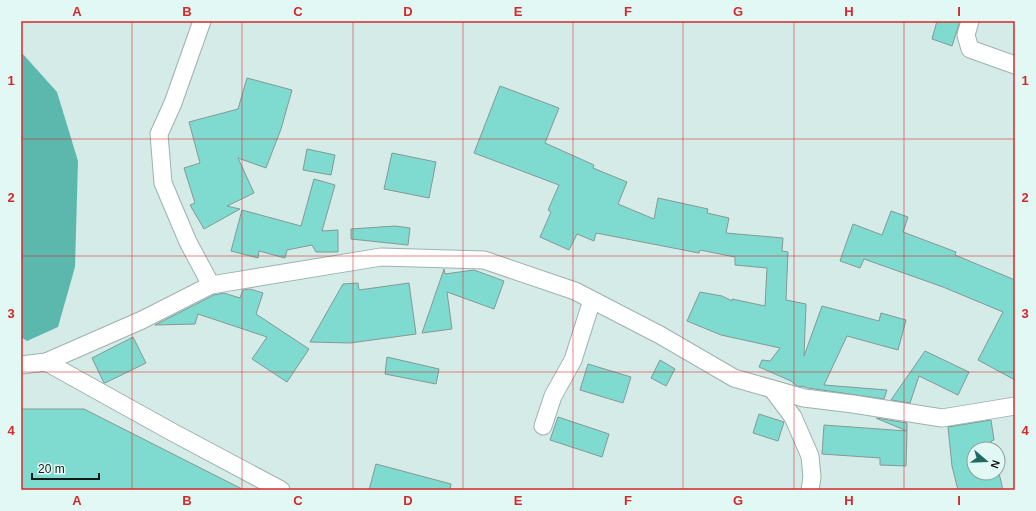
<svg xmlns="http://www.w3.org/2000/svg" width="1036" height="511" font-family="Helvetica,sans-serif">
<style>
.forest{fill:#5cb7ac}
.building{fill:#7fdacf;stroke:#849996}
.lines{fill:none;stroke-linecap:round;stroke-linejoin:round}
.street-casing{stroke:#9cb2af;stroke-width:19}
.street{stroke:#fff;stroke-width:17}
.grid{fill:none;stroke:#d62828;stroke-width:1;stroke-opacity:0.55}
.neatline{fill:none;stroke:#d62828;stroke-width:1.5}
.grid-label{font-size:13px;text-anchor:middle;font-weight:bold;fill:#d62828}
</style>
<rect width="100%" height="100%" fill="#d4ebe7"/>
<path class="forest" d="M21 52 57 92 78 161 75 267 58 327 27 341 21 337Z"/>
<g class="building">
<path d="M937 21H960L952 46 932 39Z"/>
<path d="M247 78 292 90 281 129 266 168 238 158 254 193 227 206 240 209 204 229 190 205 195 203 184 168 200 163 189 122 238 109Z"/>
<path d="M500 86 559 108 545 143 594 165 593 168 627 182 618 204 654 219 658 198 708 209 707 213 729 218 726 233 783 238 782 251 788 252 786 300 806 304 804 356 822 306 879 321 881 313 906 320 898 350 847 336 824 385 887 390 884 399 808 388 802 386V387L797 386 791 381 759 367 762 360 770 361 780 348 721 335 687 321 700 292 722 296 732 301V299L765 306 767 268 735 265V257L700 250 699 253 596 233 594 241 577 234 569 250 540 237 551 212 548 210 559 185 474 153Z"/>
<path d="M307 149 335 155 331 175 303 170Z"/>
<path d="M392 153 436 162 429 198 384 189Z"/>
<path d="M314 179 335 185 322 231 338 230V252H316L312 245 287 250 285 258 259 251 258 258 231 251 242 210 301 226Z"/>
<path d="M891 211 908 217 903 232 956 252 955 255 1015 280V380L978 360 1003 312 943 287 864 259 860 268 840 261 853 224 882 235Z"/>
<path d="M395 226 410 228 408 245 351 239V229Z"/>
<path d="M444 269 445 274 474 270 504 281 494 309 447 292 452 329 422 333Z"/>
<path d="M358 283 359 290 409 283 416 334 350 343 310 342 343 284Z"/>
<path d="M250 289 263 293 256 314 309 349 287 382 252 359 267 337 198 314 195 324 155 325 214 295 224 293 240 298 243 290Z"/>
<path d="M133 337 146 363 105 383H104L92 358Z"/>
<path d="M925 351 969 372 958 395 919 376 910 403 891 400Z"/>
<path d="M387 357 439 369 436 384 385 374Z"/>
<path d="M660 360 675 369 666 386 651 378Z"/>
<path d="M588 364 631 377 623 403 580 390Z"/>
<path d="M21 409H84L244 490H21Z"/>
<path d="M759 414 784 422 778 441 753 433Z"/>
<path d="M558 417 609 434 602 457 550 440Z"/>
<path d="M876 418 907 423V431L878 419Z"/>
<path d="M991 420 994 440 991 441 993 449H974V473H998V469L1003 490H958L952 466 948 427Z"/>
<path d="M824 425 907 431 906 466 880 465V458L822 454Z"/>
<path d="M376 464 451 484 450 490H369Z"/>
</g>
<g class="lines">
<g class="street-casing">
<g id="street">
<path d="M202 21 173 103 159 134 163 183 188 242 211 285"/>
<path d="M970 21 966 35 970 49 1015 65"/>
<path d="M46 362 174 433 281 490"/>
<path d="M21 365 46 362 142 320 211 285 381 257 484 260 575 291 660 335 734 378 804 398 853 404 942 418 1015 406"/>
<path d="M772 389 793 417 810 456 812 477 810 490"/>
<path d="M543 426 553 396 573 360 592 300"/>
</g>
</g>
<use href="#street" class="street"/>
</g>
<path class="grid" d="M132 21V490M242 21V490M353 21V490M463 21V490M573 21V490M683 21V490M794 21V490M904 21V490M21 139H1015M21 256H1015M21 372H1015"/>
<rect width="1036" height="511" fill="none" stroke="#e1f8f5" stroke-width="44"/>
<g transform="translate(986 461) rotate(109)"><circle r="19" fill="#e1f8f5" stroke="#8ea09d"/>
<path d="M0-3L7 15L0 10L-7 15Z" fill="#216a63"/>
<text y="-6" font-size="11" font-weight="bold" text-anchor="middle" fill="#121b19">N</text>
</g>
<path d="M32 473v6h67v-6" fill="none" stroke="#121b19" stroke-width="2"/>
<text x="38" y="473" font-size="12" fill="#121b19" stroke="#e1f8f5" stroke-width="3" paint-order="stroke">20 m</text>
<rect x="22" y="22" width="992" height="467" class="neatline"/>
<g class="grid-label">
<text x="77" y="16">A</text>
<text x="187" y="16">B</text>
<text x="298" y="16">C</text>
<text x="408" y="16">D</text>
<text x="518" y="16">E</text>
<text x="628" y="16">F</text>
<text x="738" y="16">G</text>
<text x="849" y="16">H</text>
<text x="959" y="16">I</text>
<text x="11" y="85">1</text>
<text x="1025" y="85">1</text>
<text x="11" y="202">2</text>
<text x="1025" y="202">2</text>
<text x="11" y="318">3</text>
<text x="1025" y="318">3</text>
<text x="11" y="435">4</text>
<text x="1025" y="435">4</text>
<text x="77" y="505">A</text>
<text x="187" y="505">B</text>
<text x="298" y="505">C</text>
<text x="408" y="505">D</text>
<text x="518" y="505">E</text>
<text x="628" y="505">F</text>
<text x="738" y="505">G</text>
<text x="849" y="505">H</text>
<text x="959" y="505">I</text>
</g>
</svg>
